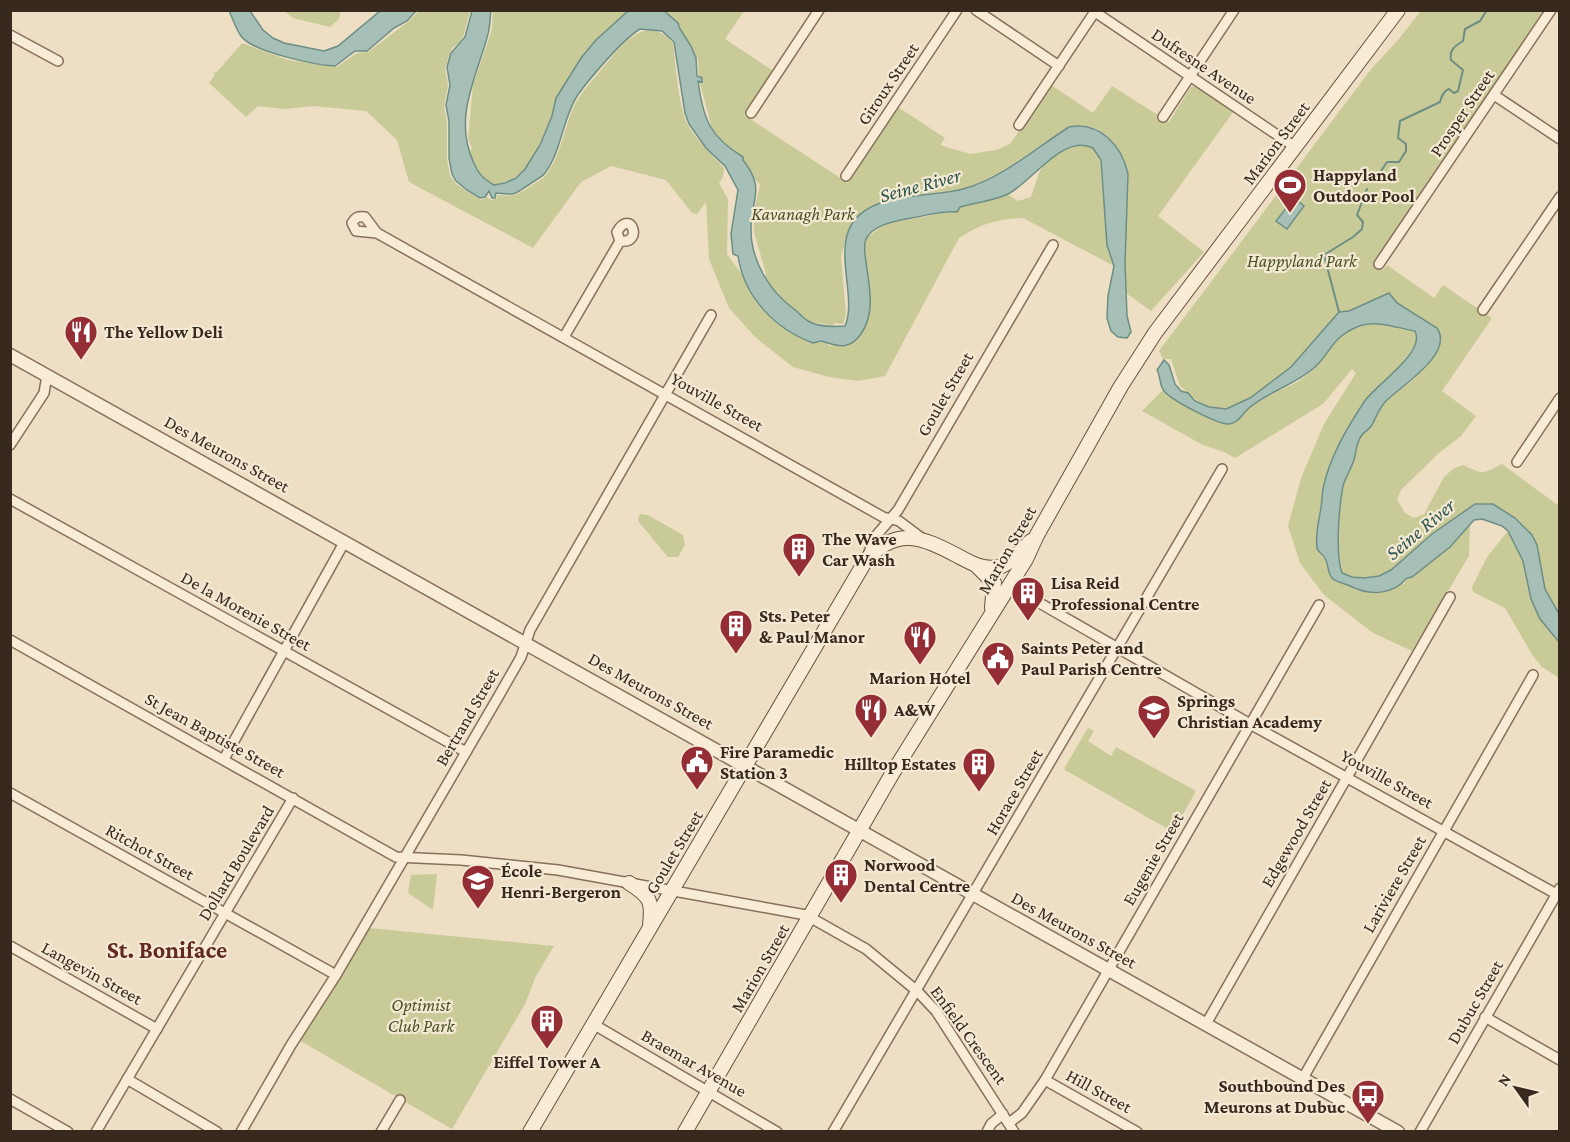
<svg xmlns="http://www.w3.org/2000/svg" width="1570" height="1142" font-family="'Crimson Pro',serif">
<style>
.green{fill:#c8cb98}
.water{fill:#a6c0b7;stroke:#6d8e84;stroke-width:1.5}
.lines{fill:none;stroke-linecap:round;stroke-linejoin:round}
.stream{stroke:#6d8e84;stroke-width:2}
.minor-casing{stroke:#876f5b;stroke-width:12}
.tertiary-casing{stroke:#876f5b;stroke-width:15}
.secondary-casing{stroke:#69513e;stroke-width:16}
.minor{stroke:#f8ecd7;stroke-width:9}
.tertiary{stroke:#f8ecd7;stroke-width:12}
.secondary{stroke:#f8ecd7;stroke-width:14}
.labels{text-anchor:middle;stroke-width:4.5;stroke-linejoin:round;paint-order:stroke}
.street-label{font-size:18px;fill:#37291e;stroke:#f4e9d3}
.poi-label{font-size:18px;font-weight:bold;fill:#37291e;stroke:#f4e9d3;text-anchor:start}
.park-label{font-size:18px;font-style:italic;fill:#4a5326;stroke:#f4e9d3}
.water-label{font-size:20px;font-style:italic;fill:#2e5651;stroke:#f4e9d3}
.district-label{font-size:24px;font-weight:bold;fill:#62291f;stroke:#f4e9d3}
</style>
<rect width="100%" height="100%" fill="#eddec4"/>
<g class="green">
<path d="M284 11H341L339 19 330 27 293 18Z"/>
<path d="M419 11H470L463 37 459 43 452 48 445 68 448 85 444 106 447 123V159L450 176 456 184 481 200 487 197 491 200 496 199 498 195C517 196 515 196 531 186 536 182 542 180 546 175 563 152 564 123 578 99 584 89 594 79 601 70 619 49 645 10 673 43 676 66 678 106 688 125 697 141 712 154 724 168L723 177 719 183 728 199 727 254 746 280 755 301 779 325 790 332 813 343 824 342 830 346 853 342 862 333 869 284 864 250 866 238 884 225 891 223 954 211 960 207 1007 194 1018 201 1031 197C1035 188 1037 173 1044 165 1054 153 1072 144 1088 145L1097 151 1100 156 1103 199 1106 212V233L1108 249 1114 266 1023 218C996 219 981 224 959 238L885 376 858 381 829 377 793 367 756 338 729 308 709 259 706 202 697 214 692 213 666 180 611 166 581 182 533 248 409 182 397 140 366 111 314 106 284 109 258 106 246 117 209 83 215 75 213 73 217 72 242 43 288 60 337 67 357 53 368 52 408 22Z"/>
<path d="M493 11H628C612 26 592 42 579 60 559 90 549 126 533 158 522 173 513 182 494 185L479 175 469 153 472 148 468 139 473 85 492 29Z"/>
<path d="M657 11H744L725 39 772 70 744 115 848 183 898 107 945 138 940 145 970 154 996 150 1010 144 1051 85 1093 113 1112 86 1169 122 1191 87 1198 86 1234 111 1158 216 1204 252 1151 311 1126 293C1126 278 1125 263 1125 247 1127 207 1134 114 1069 127L1002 171 984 180 962 189 898 197 873 206 861 215 851 226 841 256 846 315 843 324 835 323 833 326 808 321 780 299 765 277 766 274 754 232V211L760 185 712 129 699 79 698 59Z"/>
<path d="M1421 11H1545L1374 264 1383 270 1387 265 1434 298 1443 285 1492 318 1442 391 1476 416 1461 436 1439 453 1401 490 1397 499 1405 513 1414 518 1424 514 1444 477 1453 469 1463 465C1484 475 1482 474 1502 464L1559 506V614L1545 589 1539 555 1493 504C1474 502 1470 507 1456 518 1447 524 1437 530 1429 537 1402 561 1381 589 1342 573L1338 544 1340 510 1343 486 1355 456 1354 451 1361 435 1371 427 1377 412 1386 401 1415 378 1432 358 1435 353 1437 328 1397 303 1389 294 1349 311 1341 313 1295 367 1243 405 1212 413 1180 386 1171 359H1163L1159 351 1372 68 1398 40Z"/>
<path d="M1378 324C1391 325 1402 329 1415 331L1417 342 1399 368 1366 400 1337 447 1323 489 1316 534 1317 551 1327 561 1329 573 1357 591 1394 587 1404 584 1408 578 1412 577 1450 547 1470 523 1469 556 1412 651 1373 633 1324 595 1300 563 1288 526 1301 478 1324 424 1356 373 1352 369 1323 404 1235 458 1224 452 1203 445 1142 411 1163 390 1169 397 1220 423 1235 422C1241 417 1245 410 1252 406 1266 396 1282 390 1297 382 1331 362 1329 326 1378 324Z"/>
<path d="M640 514 648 515 683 535 685 545 678 557H668L639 522 638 518Z"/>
<path d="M1508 531 1523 561 1531 599 1540 619 1559 642V678L1542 667 1533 656 1505 608 1473 592 1472 587 1487 557Z"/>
<path d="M1088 728 1094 731 1088 741 1111 756 1116 747 1196 791 1173 832 1065 770V767Z"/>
<path d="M437 874 433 910 408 893 411 875Z"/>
<path d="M369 928 554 946 536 976 525 1004 452 1129 299 1040Z"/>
</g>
<g class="water">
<path d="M663 10 678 23 680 29 691 46 696 58 697 76 702 78V82L698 81C703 119 710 137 743 157V160C766 189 751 198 751 230 751 261 770 292 794 309 799 313 803 318 808 321 818 327 833 327 845 326 856 301 838 262 848 232 863 190 930 198 963 189 1002 178 1035 149 1069 127 1100 121 1122 146 1128 174L1125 263 1127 316 1131 332 1127 338 1118 337 1111 331 1107 318 1108 296 1114 266 1107 245 1101 160 1093 148C1062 133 1031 184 1006 195 991 201 975 203 960 207L957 212C943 210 925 216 911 218 897 221 873 224 866 239 863 246 865 254 866 262 869 286 876 312 861 334 849 351 837 346 821 341L813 343C775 329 744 297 738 256L733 254 731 234 738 190 725 166 706 148 689 124 685 113 674 42 662 31 640 29C623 39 589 79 577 96 562 120 562 150 545 173 541 178 535 180 530 184 512 195 519 195 496 193L495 198H492L489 191 485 197 480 198 467 190 456 181 452 174 449 158V121L446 105 450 85 447 67 451 53 465 37 472 11H491C490 18 490 26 488 34 477 76 453 117 473 161 478 173 482 178 494 185L505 183 516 178 525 169 540 145 552 116 556 98 581 58 596 40 628 11Z"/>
<path d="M229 11H250L263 30 273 38 284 43 324 51 338 46 380 11H416L407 21 394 28 367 51H355L335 66C316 65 252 52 241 36 236 29 233 19 229 11Z"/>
<path d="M1294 198 1304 206 1287 229 1276 221Z"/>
<path d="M1389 293 1397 303 1437 328C1455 354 1399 387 1385 402 1379 409 1376 417 1372 425 1369 430 1365 431 1362 435 1357 441 1356 449 1355 456 1353 466 1346 476 1343 486 1339 507 1335 553 1342 573L1352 577 1364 578 1379 576 1391 570 1432 534 1475 504H1493L1515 518 1532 535 1537 545 1545 589 1559 614V642L1540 619 1531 599 1523 561 1508 531 1502 526 1482 519 1474 520 1450 547 1412 577 1407 578C1393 595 1370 596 1350 586 1345 583 1338 583 1333 579 1327 574 1329 565 1325 558 1322 553 1318 553 1317 548 1315 533 1319 521 1321 507 1322 501 1322 495 1323 489 1329 458 1347 428 1364 402 1375 385 1426 353 1415 331 1396 328 1377 319 1357 327 1331 338 1332 351 1315 367 1295 385 1269 391 1249 408 1242 414 1238 424 1228 424 1217 424 1171 400 1164 391 1159 385 1161 377 1157 370L1164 360 1169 365 1175 384 1181 391 1188 393 1195 401 1209 407 1226 409 1250 398 1291 367 1339 312 1349 311Z"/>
</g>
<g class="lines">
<g class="stream">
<path d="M1381 171 1387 162H1399L1406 151V144L1398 138 1400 121 1440 102C1441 98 1443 91 1449 89L1454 93 1458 91 1463 70 1451 60C1449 50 1455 46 1463 41L1465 29 1480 21 1487 10"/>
<path d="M1339 312 1324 255 1353 237 1362 229 1363 222 1357 215 1367 189"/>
</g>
<g class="minor-casing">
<g id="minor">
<path d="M976 10 1059 66"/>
<path d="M1095 12 1295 147"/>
<path d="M10 35 58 61"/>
<path d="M1494 95 1560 139"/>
<path d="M751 113 819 10"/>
<path d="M1163 117 1234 10"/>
<path d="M1019 125 1096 10"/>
<path d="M846 176 957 10"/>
<path d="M377 233 365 217C358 216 356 217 352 223L356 231 377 233 883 517 899 521 923 539"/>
<path d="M1379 264 1551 10"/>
<path d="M1483 310 1560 197"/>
<path d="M564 337 620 241 617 232C631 207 644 245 620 241"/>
<path d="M10 445 44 393 47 375"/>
<path d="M1517 462 1560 398"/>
<path d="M10 499 466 752"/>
<path d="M868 555 875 537 898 510 1053 245"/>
<path d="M1010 586 1250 724 1560 896"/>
<path d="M10 640 396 857 461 860 558 870 806 915 866 949 917 991 936 1011 1014 1132"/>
<path d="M224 759 345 541"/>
<path d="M10 793 336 975"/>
<path d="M10 946 157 1029"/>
<path d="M1485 1017 1560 1060"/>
<path d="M593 1024 777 1132"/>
<path d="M1206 1024 1450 597"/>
<path d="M1303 1078 1533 675"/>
<path d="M127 1079 217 1132"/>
<path d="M1045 1080 1137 1132"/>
<path d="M10 1099 68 1132"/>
<path d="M1009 1123 1022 1113 1045 1080 1319 605"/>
<path d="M96 1132 293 798"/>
<path d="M241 1132 291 1045 336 975 497 699 521 657 530 630 711 315"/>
<path d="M381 1132 400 1100"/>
<path d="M833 1132 1222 469"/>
<path d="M987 1132 991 1124 1003 1114"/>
<path d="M1420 1132 1560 888"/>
</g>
</g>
<g class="tertiary-casing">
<path id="tertiary" d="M10 355 1398 1132"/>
</g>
<g class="secondary-casing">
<g id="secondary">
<path d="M977 566 994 583 992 608"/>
<path d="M629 883C650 896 653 901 650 925"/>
<path d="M530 1132 866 560C897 526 922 537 958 556 971 563 983 570 998 567 1011 564 1022 549 1031 541"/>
<path d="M685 1132 892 774 1026 559 1037 535 1121 386 1155 333 1398 10"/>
</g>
</g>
<use href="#minor" class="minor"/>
<use href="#tertiary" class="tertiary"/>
<use href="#secondary" class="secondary"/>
</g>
<defs>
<g id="stadium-pin" transform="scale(1.725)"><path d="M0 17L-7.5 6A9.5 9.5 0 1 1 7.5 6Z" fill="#942d34" stroke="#f4e9d3"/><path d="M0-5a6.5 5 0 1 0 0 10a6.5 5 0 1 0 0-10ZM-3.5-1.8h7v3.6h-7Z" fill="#fff"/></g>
<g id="restaurant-pin" transform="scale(1.725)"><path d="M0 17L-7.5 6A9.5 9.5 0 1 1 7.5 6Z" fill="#942d34" stroke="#f4e9d3"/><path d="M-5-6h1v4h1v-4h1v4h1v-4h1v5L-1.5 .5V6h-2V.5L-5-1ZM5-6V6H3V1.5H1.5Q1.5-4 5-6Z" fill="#fff"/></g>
<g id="building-pin" transform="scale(1.725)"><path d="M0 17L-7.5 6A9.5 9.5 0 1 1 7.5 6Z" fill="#942d34" stroke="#f4e9d3"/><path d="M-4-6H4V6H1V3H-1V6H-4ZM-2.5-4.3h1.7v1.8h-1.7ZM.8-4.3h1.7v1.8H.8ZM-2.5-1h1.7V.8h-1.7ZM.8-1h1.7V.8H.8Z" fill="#fff"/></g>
<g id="civic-pin" transform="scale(1.725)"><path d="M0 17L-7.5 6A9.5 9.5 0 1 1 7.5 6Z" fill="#942d34" stroke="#f4e9d3"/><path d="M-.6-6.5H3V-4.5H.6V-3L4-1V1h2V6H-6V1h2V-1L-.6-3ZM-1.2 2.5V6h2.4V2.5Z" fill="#fff"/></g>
<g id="school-pin" transform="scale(1.725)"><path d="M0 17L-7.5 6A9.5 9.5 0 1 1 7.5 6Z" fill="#942d34" stroke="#f4e9d3"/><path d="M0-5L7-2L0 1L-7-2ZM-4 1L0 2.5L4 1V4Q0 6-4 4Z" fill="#fff"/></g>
<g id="bus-pin" transform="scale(1.725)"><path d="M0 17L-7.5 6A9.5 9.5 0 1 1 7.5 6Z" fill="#942d34" stroke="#f4e9d3"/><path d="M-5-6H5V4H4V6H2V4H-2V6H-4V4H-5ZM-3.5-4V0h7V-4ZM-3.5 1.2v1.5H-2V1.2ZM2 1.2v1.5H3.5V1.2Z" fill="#fff"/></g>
</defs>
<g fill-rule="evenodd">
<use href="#stadium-pin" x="1290" y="185"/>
<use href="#restaurant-pin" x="81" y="332"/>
<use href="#building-pin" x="799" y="549"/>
<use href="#building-pin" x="1028" y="593"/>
<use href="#building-pin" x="736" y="626"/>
<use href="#restaurant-pin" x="920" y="637"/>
<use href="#civic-pin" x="998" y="658"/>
<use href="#restaurant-pin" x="871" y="710"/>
<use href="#school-pin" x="1154" y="711"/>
<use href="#civic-pin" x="697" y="762"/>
<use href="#building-pin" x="979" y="764"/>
<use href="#building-pin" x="841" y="875"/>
<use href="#school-pin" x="478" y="881"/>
<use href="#building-pin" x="547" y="1021"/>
<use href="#bus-pin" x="1368" y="1096"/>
</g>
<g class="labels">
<g class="street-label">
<text transform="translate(1204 66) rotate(34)" y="6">Dufresne Avenue</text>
<text transform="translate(888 84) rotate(-56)" y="6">Giroux Street</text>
<text transform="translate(1462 113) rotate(-56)" y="6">Prosper Street</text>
<text transform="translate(1276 143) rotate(-53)" y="6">Marion Street</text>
<text transform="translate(945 394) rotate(-60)" y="6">Goulet Street</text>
<text transform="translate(717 402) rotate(29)" y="6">Youville Street</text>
<text transform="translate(227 454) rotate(29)" y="6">Des Meurons Street</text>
<text transform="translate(1007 550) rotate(-60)" y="6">Marion Street</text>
<text transform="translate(246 611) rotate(29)" y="6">De la Morenie Street</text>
<text transform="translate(651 691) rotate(29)" y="6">Des Meurons Street</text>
<text transform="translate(467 717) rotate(-60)" y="6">Bertrand Street</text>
<text transform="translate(215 735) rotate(29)" y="6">St Jean Baptiste Street</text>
<text transform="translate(1387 779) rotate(29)" y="6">Youville Street</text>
<text transform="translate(1014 792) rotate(-60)" y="6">Horace Street</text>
<text transform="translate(1296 833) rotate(-60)" y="6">Edgewood Street</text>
<text transform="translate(150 852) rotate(29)" y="6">Ritchot Street</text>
<text transform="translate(674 852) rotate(-59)" y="6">Goulet Street</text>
<text transform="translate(1153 859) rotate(-60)" y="6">Eugenie Street</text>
<text transform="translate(236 863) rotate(-59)" y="6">Dollard Boulevard</text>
<text transform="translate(1394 884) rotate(-60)" y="6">Lariviere Street</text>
<text transform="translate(1074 930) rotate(29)" y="6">Des Meurons Street</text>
<text transform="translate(760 968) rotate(-60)" y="6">Marion Street</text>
<text transform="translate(92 973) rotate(29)" y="6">Langevin Street</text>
<text transform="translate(1475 1002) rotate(-60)" y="6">Dubuc Street</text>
<text transform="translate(969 1035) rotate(54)" y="6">Enfield Crescent</text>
<text transform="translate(694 1063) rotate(30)" y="6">Braemar Avenue</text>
<text transform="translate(1099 1091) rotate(29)" y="6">Hill Street</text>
</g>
<g class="poi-label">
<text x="1313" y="181">Happyland<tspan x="1313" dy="21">Outdoor Pool</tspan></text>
<text x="104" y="338">The Yellow Deli</text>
<text x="822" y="545">The Wave<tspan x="822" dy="21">Car Wash</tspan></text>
<text x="1051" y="589">Lisa Reid<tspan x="1051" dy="21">Professional Centre</tspan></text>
<text x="759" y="622">Sts. Peter<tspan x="759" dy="21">&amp; Paul Manor</tspan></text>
<text x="1021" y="654">Saints Peter and<tspan x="1021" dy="21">Paul Parish Centre</tspan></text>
<text x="920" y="684" text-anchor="middle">Marion Hotel</text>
<text x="1177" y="707">Springs<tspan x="1177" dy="21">Christian Academy</tspan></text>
<text x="894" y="716">A&amp;W</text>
<text x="720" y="758">Fire Paramedic<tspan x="720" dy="21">Station 3</tspan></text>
<text x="956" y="770" text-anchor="end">Hilltop Estates</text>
<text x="864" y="871">Norwood<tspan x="864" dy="21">Dental Centre</tspan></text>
<text x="501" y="877">École<tspan x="501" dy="21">Henri-Bergeron</tspan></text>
<text x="547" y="1068" text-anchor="middle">Eiffel Tower A</text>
<text x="1345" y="1092" text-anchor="end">Southbound Des<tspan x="1345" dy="21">Meurons at Dubuc</tspan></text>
</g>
<g class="park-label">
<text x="803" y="220">Kavanagh Park</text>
<text x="1302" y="267">Happyland Park</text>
<text x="421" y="1011">Optimist<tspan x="421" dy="21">Club Park</tspan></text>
</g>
<g class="water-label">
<text transform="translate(920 185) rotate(-15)" y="7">Seine River</text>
<text transform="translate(1420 529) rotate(-40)" y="7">Seine River</text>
</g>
<g class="district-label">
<text x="167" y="958">St. Boniface</text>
</g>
</g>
<rect width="1570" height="1142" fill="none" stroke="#37291e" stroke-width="24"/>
<g transform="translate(1516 1088) rotate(304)" stroke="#f4e9d3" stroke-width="4.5" paint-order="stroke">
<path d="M0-4.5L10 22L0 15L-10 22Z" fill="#37291e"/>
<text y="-9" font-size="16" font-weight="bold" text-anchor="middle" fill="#37291e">N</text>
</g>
</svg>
